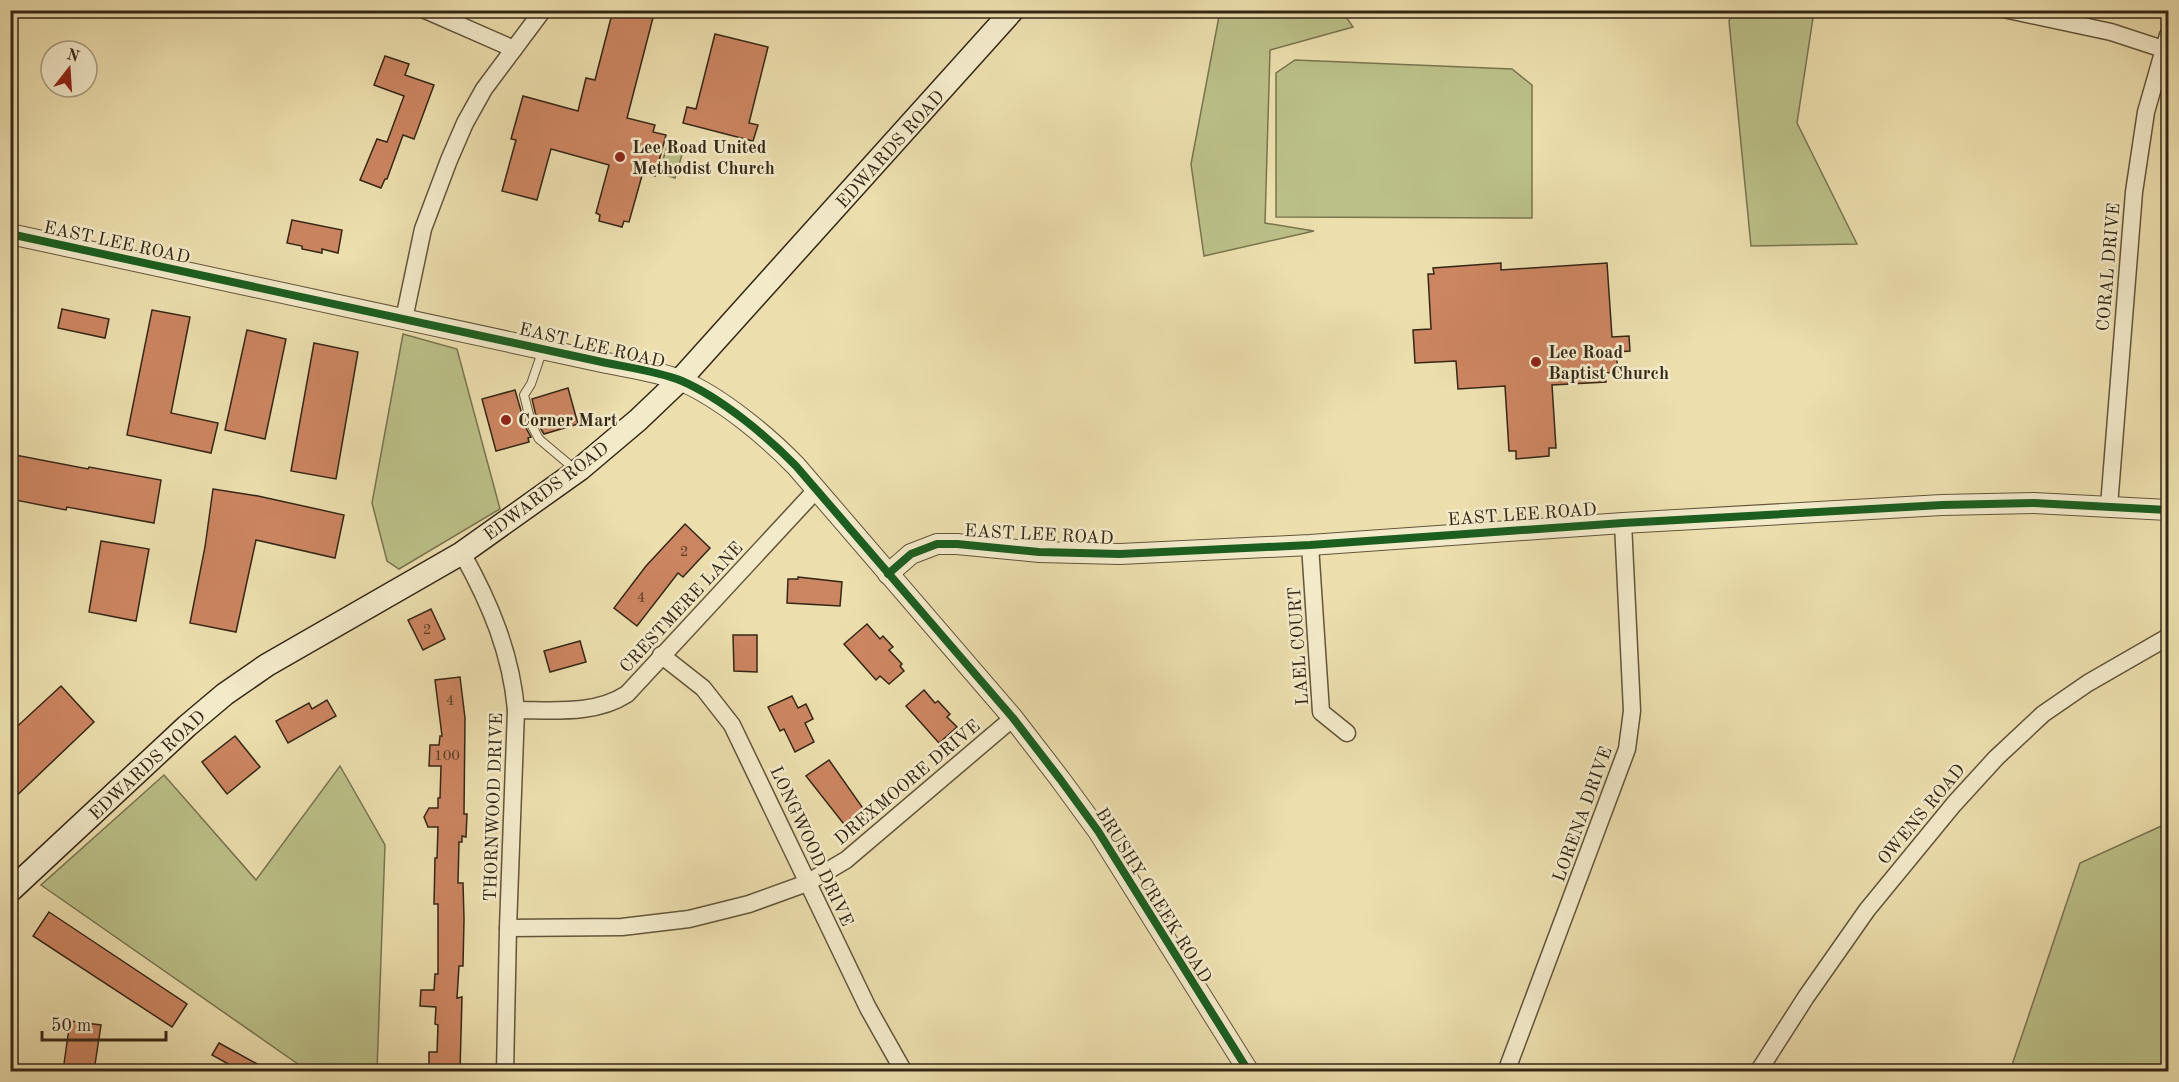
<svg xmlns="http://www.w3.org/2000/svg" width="2179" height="1082" font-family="'Old Standard TT',serif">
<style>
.green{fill:#bbc088;stroke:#787450;stroke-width:1.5}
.building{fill:#cc8561;stroke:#342717;stroke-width:1.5}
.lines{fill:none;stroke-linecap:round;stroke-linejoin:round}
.service-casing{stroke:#62553c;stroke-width:10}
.minor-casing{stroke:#62553c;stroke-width:19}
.tertiary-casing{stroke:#62553c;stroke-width:22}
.secondary-casing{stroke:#342717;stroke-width:25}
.service{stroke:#f3eaca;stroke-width:8}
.minor{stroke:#f3eaca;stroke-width:16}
.tertiary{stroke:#f3eaca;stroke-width:20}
.secondary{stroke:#f3eaca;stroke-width:22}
.cycleway-casing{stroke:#f3eaca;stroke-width:11}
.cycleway{stroke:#1b5e20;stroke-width:8}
.poi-dot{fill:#8f2418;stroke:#f3eaca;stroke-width:2}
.labels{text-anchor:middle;stroke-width:5;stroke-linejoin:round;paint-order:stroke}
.number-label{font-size:15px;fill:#5a3e2a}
.poi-label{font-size:18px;font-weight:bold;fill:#342717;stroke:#f3eaca;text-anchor:start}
.street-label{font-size:18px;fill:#342717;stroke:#f3eaca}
</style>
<rect width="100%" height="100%" fill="#ecdead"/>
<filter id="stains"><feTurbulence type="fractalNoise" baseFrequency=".00333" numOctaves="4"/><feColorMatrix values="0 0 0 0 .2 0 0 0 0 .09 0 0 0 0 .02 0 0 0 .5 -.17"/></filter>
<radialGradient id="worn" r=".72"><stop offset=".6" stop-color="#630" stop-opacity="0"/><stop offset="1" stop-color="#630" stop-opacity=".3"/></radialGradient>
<g class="green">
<path d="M1733 10 1814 11 1797 123 1857 244 1751 246 1729 21Z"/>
<path d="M1220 11H1342L1353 27 1270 50 1265 223 1314 231 1204 256 1191 164Z"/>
<path d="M1295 60 1512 69 1532 85V218L1276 217V73Z"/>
<path d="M668 143 684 148 675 178 659 173Z"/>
<path d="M403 334 457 349 500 509 399 569 387 561 372 503Z"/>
<path d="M340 766 385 845 377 1071H308L41 885 164 775 256 880Z"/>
<path d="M2168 823V1071H2010L2080 863Z"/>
</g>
<g class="building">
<path d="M613 10H655L627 118 655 125 653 132 666 135 655 176 643 172 629 222 624 221 622 227 599 221 600 215 596 213 609 165 551 149 537 200 502 191 516 140 511 139 523 96 578 111 586 78 595 80Z"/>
<path d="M715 34 768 47 749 123 758 125 753 141 683 123 687 107 696 109Z"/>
<path d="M385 56 409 64 405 75 434 85 414 139 403 135 387 179H385L381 188 360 180 377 139 387 142 404 96 374 85Z"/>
<path d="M292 220 342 230 338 253 322 249V253L302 249V246L287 243Z"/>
<path d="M1501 263V270L1607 263 1612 337 1629 336 1630 351 1616 352 1618 372 1605 373 1606 382 1552 385 1556 448H1549V456L1516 459V451H1509L1505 386 1458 389 1456 361 1415 363 1413 330 1431 329 1428 274H1434L1433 268Z"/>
<path d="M62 309 109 319 105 338 58 328Z"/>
<path d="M152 310 190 317 171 413 218 423 211 453 127 435Z"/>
<path d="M247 330 286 339 265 439 225 430Z"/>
<path d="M314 343 358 352 336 479 291 471Z"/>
<path d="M568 388 578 424 544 434 538 424 532 399Z"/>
<path d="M515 390 526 428 531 437 528 438 529 442 496 451 482 399Z"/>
<path d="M10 454 88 469 89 467 161 480 154 523 67 507 66 510 10 499Z"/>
<path d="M213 489 258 496 344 515 335 558 256 540 236 632 190 623 205 547Z"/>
<path d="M685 524 710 548 683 577 678 573 637 626 614 608 646 566Z"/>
<path d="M101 541 149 549 136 621 89 612Z"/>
<path d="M798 577 842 582 840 606 787 603 788 579H798Z"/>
<path d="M431 609 445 639 423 650 408 620Z"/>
<path d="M867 624 880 639 883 636 893 647 889 650 902 664 900 666 904 671 889 684 880 676 876 680 844 644Z"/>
<path d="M733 635H757V672L734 671Z"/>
<path d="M580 641 586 662 550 672 544 651Z"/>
<path d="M460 677 465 718 464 814H467L466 837 462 836V842H459L458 883H463L464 919 463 966H459L457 998 462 997 460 1071H437V1067H429V1052H437L438 1025 435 1024 436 1007 420 1006 421 990H434L435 974H438V904H434L435 858H437L438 827H428L424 817 429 808H438V798H440L441 766H429L430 745H439L440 736H442L435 680Z"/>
<path d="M61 686 94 722 10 802V733Z"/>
<path d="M924 690 935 703 938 701 950 714 947 717 957 727 939 743 906 706Z"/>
<path d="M792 696 798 708 806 704 813 719 805 723 814 742 795 752 784 729 780 731 768 707Z"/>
<path d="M327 700 336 716 288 743 276 721 309 703 312 709Z"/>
<path d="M235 736 260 767 227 794 202 762Z"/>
<path d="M829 760 867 814 847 828 806 776Z"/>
<path d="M49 912 187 1004 172 1027 33 936Z"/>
<path d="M70 1021 101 1025 94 1071H63Z"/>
<path d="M219 1043 270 1071H241L212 1055Z"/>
</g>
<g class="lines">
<g class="service-casing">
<path id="service" d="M543 349 531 384 524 395 532 426 539 439 577 471"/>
</g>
<g class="minor-casing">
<g id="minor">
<path d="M425 10 514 49"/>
<path d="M2008 10 2111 32 2163 49"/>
<path d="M404 319 423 229 449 160 465 123 484 89 543 10"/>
<path d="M2109 506 2134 192 2146 112 2168 35"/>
<path d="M1310 545 1321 712 1347 733"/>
<path d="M462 553C490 603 511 653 516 710L508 928 505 1072"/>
<path d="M661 655 703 688 732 725 868 1008 904 1072"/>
<path d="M516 710C553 710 595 715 627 694L816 490"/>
<path d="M508 928 622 927 689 919 749 904 807 883 846 860 1013 718"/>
<path d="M1506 1072 1627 749 1632 711 1623 523"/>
<path d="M1758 1072 1806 997 1867 910 1954 804 1996 758 2043 714 2088 683 2168 637"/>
</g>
</g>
<g class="tertiary-casing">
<g id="tertiary">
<path d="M10 234 602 362C626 367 661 372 682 381 721 398 767 436 796 466L1013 718 1060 779 1098 831 1249 1072"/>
<path d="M888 574 911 554 937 544H957L1039 552 1120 554 1310 545 1623 523 1942 505 2034 503 2168 510"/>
</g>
</g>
<g class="secondary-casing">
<path id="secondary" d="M10 891 187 726 225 694 267 665 462 553 580 469 638 420 680 380 1013 10"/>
</g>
<use href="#service" class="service"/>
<use href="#minor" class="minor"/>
<use href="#tertiary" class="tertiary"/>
<use href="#secondary" class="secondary"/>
<g class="cycleway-casing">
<g id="cycleway">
<path d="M10 234 602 362C626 367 661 372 682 381 721 398 767 436 796 466L1013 718 1060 779 1098 831 1249 1072"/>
<path d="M888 574 911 554 937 544H957L1039 552 1120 554 1310 545 1623 523 1942 505 2034 503 2168 510"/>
</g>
</g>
<use href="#cycleway" class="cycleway"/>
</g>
<g class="poi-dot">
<circle cx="620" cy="157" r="6"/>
<circle cx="1536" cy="362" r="6"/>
<circle cx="506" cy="420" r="6"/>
</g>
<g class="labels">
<g class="number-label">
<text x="684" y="556">2</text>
<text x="641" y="602">4</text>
<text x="427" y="634">2</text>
<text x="450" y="705">4</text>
<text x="447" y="760">100</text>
</g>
<g class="poi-label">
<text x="632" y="153">Lee Road United<tspan x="632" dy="21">Methodist Church</tspan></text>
<text x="1548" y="358">Lee Road<tspan x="1548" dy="21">Baptist Church</tspan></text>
<text x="518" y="426">Corner Mart</text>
</g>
<g class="street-label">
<text transform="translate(890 149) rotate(-48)" y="6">EDWARDS ROAD</text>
<text transform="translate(117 242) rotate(12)" y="6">EAST LEE ROAD</text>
<text transform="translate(2108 267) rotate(-85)" y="6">CORAL DRIVE</text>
<text transform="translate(592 345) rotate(13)" y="6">EAST LEE ROAD</text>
<text transform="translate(546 491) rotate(-37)" y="6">EDWARDS ROAD</text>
<text transform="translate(1522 514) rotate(-4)" y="6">EAST LEE ROAD</text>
<text transform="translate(1039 534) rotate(3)" y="6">EAST LEE ROAD</text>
<text transform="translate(681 607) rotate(-47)" y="6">CRESTMERE LANE</text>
<text transform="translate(1298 646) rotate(-94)" y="6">LAEL COURT</text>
<text transform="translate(147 765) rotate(-43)" y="6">EDWARDS ROAD</text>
<text transform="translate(907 782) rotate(-40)" y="6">DREXMOORE DRIVE</text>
<text transform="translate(493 807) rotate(-88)" y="6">THORNWOOD DRIVE</text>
<text transform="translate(1582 814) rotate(-70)" y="6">LORENA DRIVE</text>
<text transform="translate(1921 814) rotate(-50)" y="6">OWENS ROAD</text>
<text transform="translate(812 846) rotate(65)" y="6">LONGWOOD DRIVE</text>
<text transform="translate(1154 895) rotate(58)" y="6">BRUSHY CREEK ROAD</text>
</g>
</g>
<rect width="2179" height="1082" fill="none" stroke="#ecdead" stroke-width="36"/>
<rect x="12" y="12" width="2155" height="1058" fill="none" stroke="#342717" stroke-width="3"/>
<rect x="18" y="18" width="2143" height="1046" fill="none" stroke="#342717" stroke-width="1.5"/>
<g transform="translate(69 69) rotate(17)"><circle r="28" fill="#f3eaca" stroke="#a79c82" stroke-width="1.5"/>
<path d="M0-4.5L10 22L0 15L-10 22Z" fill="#8f2418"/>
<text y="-9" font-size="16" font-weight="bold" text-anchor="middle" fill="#342717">N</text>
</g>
<path d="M42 1031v9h124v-9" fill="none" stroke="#342717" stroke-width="3"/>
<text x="51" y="1031" font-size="18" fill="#342717" stroke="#f3eaca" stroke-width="4.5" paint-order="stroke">50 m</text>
<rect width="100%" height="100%" filter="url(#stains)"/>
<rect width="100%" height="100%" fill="url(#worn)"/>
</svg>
